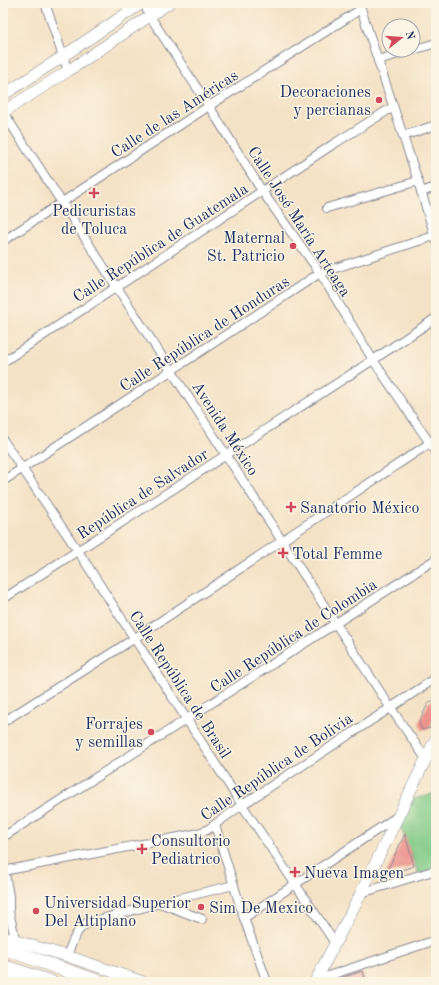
<svg xmlns="http://www.w3.org/2000/svg" width="439" height="985" font-family="'Old Standard TT',serif">
<style>
.green{fill:#80c986;stroke:#4e7c72}
.building{fill:#ec938c}
.lines{fill:none;stroke-linecap:round;stroke-linejoin:round}
.minor-casing{stroke:#888892;stroke-width:10}
.secondary-casing{stroke:#888892;stroke-width:12}
.trunk-casing{stroke:#888892;stroke-width:14}
.minor{stroke:#fff;stroke-width:8}
.secondary{stroke:#fff;stroke-width:11}
.trunk{stroke:#fff;stroke-width:13}
.poi-dot{fill:#d1495b;stroke:#fcf5e5;stroke-width:1.5}
.labels{text-anchor:middle;stroke-width:3;stroke-linejoin:round;paint-order:stroke}
.poi-label{font-size:16px;fill:#1b2f5e;stroke:#fcf5e5;text-anchor:start}
.street-label{font-size:16px;fill:#1b2f5e;stroke:#fcf5e5}
</style>
<rect width="100%" height="100%" fill="#fcf5e5"/>
<filter id="ink" filterUnits="userSpaceOnUse"><feTurbulence type="fractalNoise" baseFrequency=".025" numOctaves="2"/><feDisplacementMap in="SourceGraphic" scale="8" xChannelSelector="R" yChannelSelector="G"/><feConvolveMatrix kernelMatrix="1 2 1 2 8 2 1 2 1" color-interpolation-filters="sRGB"/></filter>
<filter id="wash" filterUnits="userSpaceOnUse"><feTurbulence type="fractalNoise" baseFrequency=".012" numOctaves="4" result="noise"/><feDisplacementMap in="SourceGraphic" scale="16" xChannelSelector="R" yChannelSelector="G"/><feGaussianBlur stdDeviation="0.9" result="paint"/><feColorMatrix in="noise" values="0 0 0 0 0 0 0 0 0 0 0 0 0 0 0 0 0 1.4 0 .05"/><feComposite in="paint" operator="in"/></filter>
<g filter="url(#wash)">
<rect width="100%" height="100%" fill="#f4e2c6"/>
<path class="green" d="M436 793V868L419 875 400 826 413 799Z"/>
<g id="blocks">
<g class="building">
<path d="M436 700V714L430 728 422 730 419 722 429 702Z"/>
<path d="M405 834 414 866 385 875Z"/>
<path d="M363 971 366 982H328Z"/>
</g>
</g>
</g>
<g filter="url(#ink)">
<use href="#blocks" fill-opacity="0" stroke="#888892" stroke-width="1"/>
<g class="lines">
<g class="minor-casing">
<g id="minor">
<path d="M45 3 68 71"/>
<path d="M144 3 149 15 209 106 262 191 320 273 373 360 436 452"/>
<path d="M359 3 418 181 436 240"/>
<path d="M413 50 436 43"/>
<path d="M378 60 412 50"/>
<path d="M3 112 390 707 426 759"/>
<path d="M403 136 436 125"/>
<path d="M421 192 436 187"/>
<path d="M327 208 418 181"/>
<path d="M3 241 209 106 361 9"/>
<path d="M3 362 332 145 393 107"/>
<path d="M3 440 78 551 242 805 335 943"/>
<path d="M3 481 320 273 434 236"/>
<path d="M3 599 373 360 436 318"/>
<path d="M3 722 135 638 436 439"/>
<path d="M215 825 244 918 267 982"/>
<path d="M3 837 436 559"/>
<path d="M3 863 9 896V912L16 942"/>
<path d="M3 871 195 834 207 830 242 805 436 678"/>
<path d="M361 893 436 870"/>
<path d="M160 903 202 919"/>
<path d="M244 918 398 816"/>
<path d="M67 956C72 943 75 931 87 923L160 903 234 885"/>
<path d="M316 980 436 940"/>
</g>
</g>
<g class="secondary-casing">
<g id="secondary">
<path d="M3 95 62 57 142 3"/>
<path d="M3 112 68 71 169 3"/>
<path d="M3 937 67 956 143 982"/>
<path d="M315 982 361 893 436 738"/>
</g>
</g>
<g class="trunk-casing">
<g id="trunk">
<path d="M3 948 99 982"/>
<path d="M3 966 51 982"/>
<path d="M3 970 13 982"/>
</g>
</g>
<use href="#minor" class="minor"/>
<use href="#secondary" class="secondary"/>
<use href="#trunk" class="trunk"/>
</g>
</g>
<g class="poi-dot">
<circle cx="379" cy="100" r="4"/>
<path d="M92 187h4v4h4v4h-4v4h-4v-4h-4v-4h4z"/>
<circle cx="293" cy="246" r="4"/>
<path d="M289 501h4v4h4v4h-4v4h-4v-4h-4v-4h4z"/>
<path d="M281 547h4v4h4v4h-4v4h-4v-4h-4v-4h4z"/>
<circle cx="151" cy="732" r="4"/>
<path d="M140 843h4v4h4v4h-4v4h-4v-4h-4v-4h4z"/>
<path d="M293 866h4v4h4v4h-4v4h-4v-4h-4v-4h4z"/>
<circle cx="201" cy="907" r="4"/>
<circle cx="36" cy="911" r="4"/>
</g>
<g class="labels">
<g class="poi-label">
<text x="371" y="97" text-anchor="end">Decoraciones<tspan x="371" dy="18">y percianas</tspan></text>
<text x="94" y="216" text-anchor="middle">Pedicuristas<tspan x="94" dy="18">de Toluca</tspan></text>
<text x="285" y="243" text-anchor="end">Maternal<tspan x="285" dy="18">St. Patricio</tspan></text>
<text x="300" y="513">Sanatorio México</text>
<text x="292" y="559">Total Femme</text>
<text x="143" y="729" text-anchor="end">Forrajes<tspan x="143" dy="18">y semillas</tspan></text>
<text x="151" y="846">Consultorio<tspan x="151" dy="18">Pediatrico</tspan></text>
<text x="304" y="878">Nueva Imagen</text>
<text x="44" y="908">Universidad Superior<tspan x="44" dy="18">Del Altiplano</tspan></text>
<text x="209" y="913">Sim De Mexico</text>
</g>
<g class="street-label">
<text transform="translate(174 113) rotate(-33)" y="6">Calle de las Américas</text>
<text transform="translate(300 221) rotate(57)" y="6">Calle José María Arteaga</text>
<text transform="translate(160 242) rotate(-33)" y="6">Calle República de Guatemala</text>
<text transform="translate(204 333) rotate(-33)" y="6">Calle República de Honduras</text>
<text transform="translate(226 428) rotate(57)" y="6">Avenida México</text>
<text transform="translate(142 493) rotate(-33)" y="6">República de Salvador</text>
<text transform="translate(293 635) rotate(-33)" y="6">Calle República de Colombia</text>
<text transform="translate(181 684) rotate(57)" y="6">Calle República de Brasil</text>
<text transform="translate(276 766) rotate(-34)" y="6">Calle República de Bolivia</text>
</g>
</g>
<rect width="439" height="985" fill="none" stroke="#fcf5e5" stroke-width="16"/>
<g transform="translate(401 38) rotate(73)"><circle r="19" fill="#fcf5e5" stroke="#a2a6af"/>
<path d="M0-3L7 15L0 10L-7 15Z" fill="#d1495b"/>
<text y="-6" font-size="11" font-weight="bold" text-anchor="middle" fill="#1b2f5e">N</text>
</g>
</svg>
